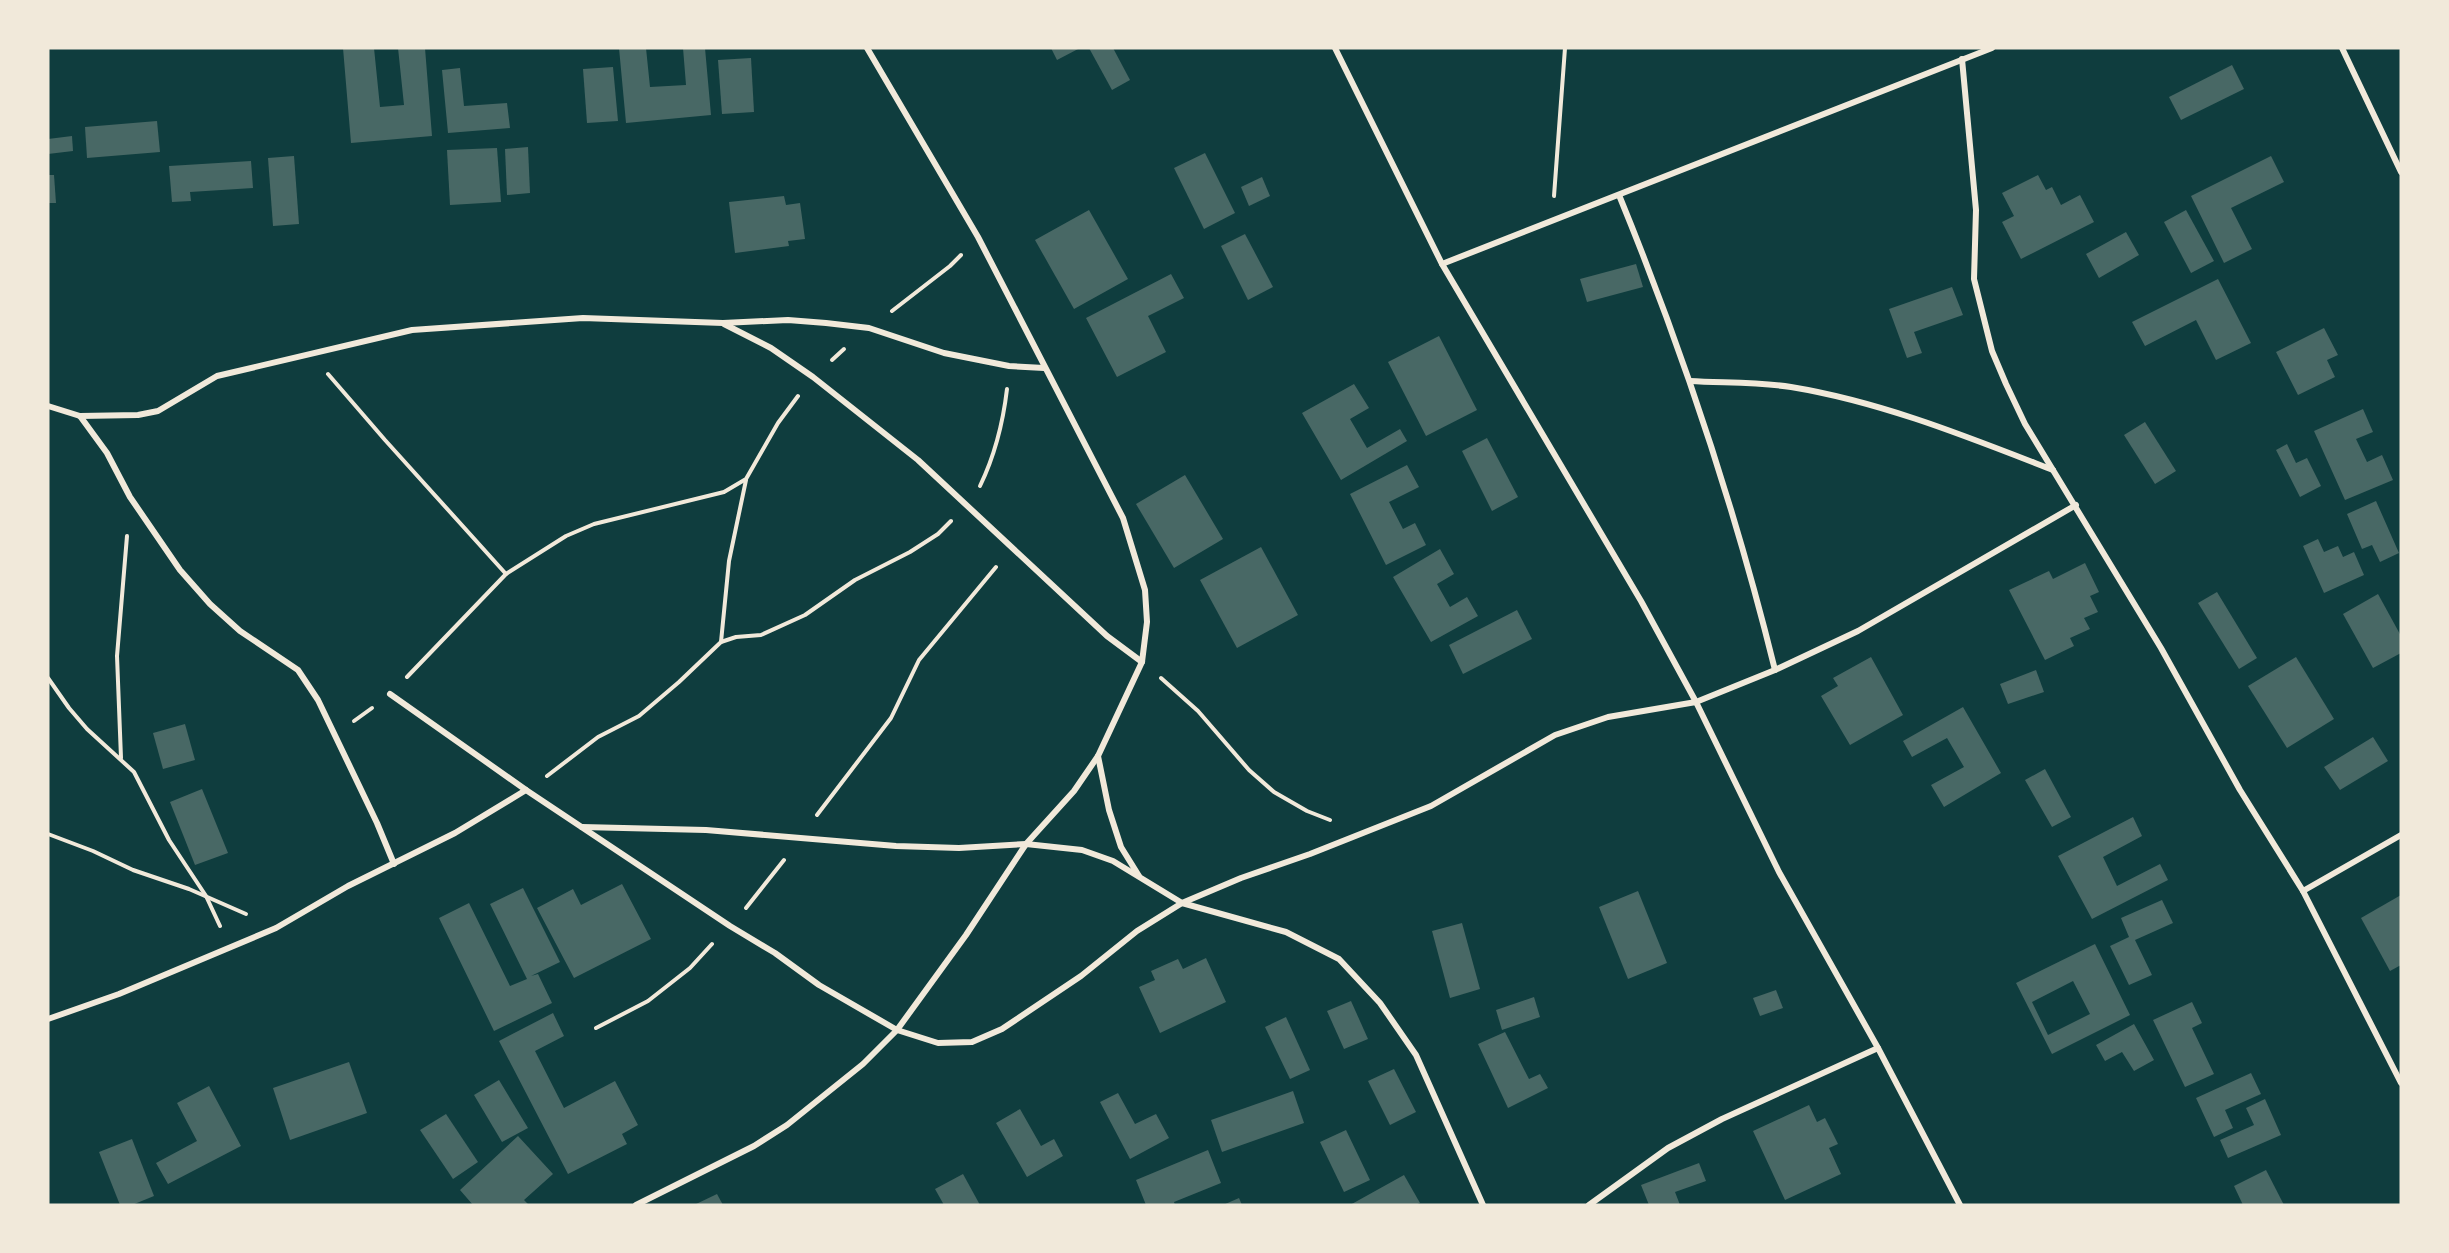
<svg xmlns="http://www.w3.org/2000/svg" width="2449" height="1253" font-family="'DejaVu Sans',sans-serif">
<style>
.building{fill:#486865;fill-rule:evenodd}
.lines{fill:none;stroke-linecap:round;stroke-linejoin:round}
.path{stroke:#f1e9da;stroke-width:4}
.minor{stroke:#f1e9da;stroke-width:6}
</style>
<rect width="100%" height="100%" fill="#0f3d3e"/>
<g class="building">
<path d="M343 48H374L380 107 404 105 398 48H425L432 136 351 143Z"/>
<path d="M619 48H646L650 87 686 85 683 48H705L711 115 626 123Z"/>
<path d="M1051 48H1080L1057 60Z"/>
<path d="M1089 48H1113L1130 80 1112 90Z"/>
<path d="M751 58 754 112 722 114 718 60Z"/>
<path d="M2232 65 2244 89 2181 120 2169 97Z"/>
<path d="M613 67 618 121 587 123 583 69Z"/>
<path d="M460 68 464 106 507 103 510 128 448 133 442 70Z"/>
<path d="M157 121 160 152 87 158 85 127Z"/>
<path d="M72 136 73 151 48 154V139Z"/>
<path d="M528 147 530 193 507 195 505 149Z"/>
<path d="M497 148 501 202 450 205 447 150Z"/>
<path d="M1205 153 1235 213 1204 229 1174 168Z"/>
<path d="M294 156 299 224 273 226 268 158Z"/>
<path d="M2271 156 2284 182 2231 208 2252 249 2224 263 2191 196Z"/>
<path d="M251 161 253 188 190 192 191 201 172 202 169 166Z"/>
<path d="M48 175H54L56 203H48Z"/>
<path d="M2038 175 2046 190 2052 187 2061 205 2080 195 2094 222 2021 259 2002 222 2014 216 2002 193Z"/>
<path d="M1262 177 1270 196 1249 206 1241 187Z"/>
<path d="M784 196 786 205 800 203 805 239 788 241 789 246 735 253 729 202Z"/>
<path d="M1089 210 1128 279 1074 309 1035 240Z"/>
<path d="M2186 210 2214 261 2191 273 2164 222Z"/>
<path d="M2126 232 2139 255 2099 278 2086 254Z"/>
<path d="M1245 234 1273 287 1248 300 1221 246Z"/>
<path d="M1636 264 1643 287 1587 302 1580 279Z"/>
<path d="M1171 274 1184 298 1148 316 1166 352 1117 377 1086 318Z"/>
<path d="M2218 279 2251 343 2216 360 2196 320 2145 346 2132 322Z"/>
<path d="M1952 287 1963 315 1914 332 1922 353 1907 358 1889 309Z"/>
<path d="M2324 328 2338 355 2327 360 2335 377 2298 395 2276 352Z"/>
<path d="M1439 336 1477 410 1426 436 1388 362Z"/>
<path d="M1354 384 1369 408 1350 419 1367 448 1400 429 1407 441 1341 480 1302 413Z"/>
<path d="M2363 409 2373 432 2356 439 2367 462 2382 455 2393 480 2345 500 2314 431Z"/>
<path d="M2145 422 2176 471 2155 484 2124 435Z"/>
<path d="M1487 438 1518 497 1492 511 1462 451Z"/>
<path d="M2287 444 2296 463 2307 458 2321 486 2300 497 2276 450Z"/>
<path d="M1407 465 1419 487 1389 502 1403 529 1415 523 1426 545 1386 565 1350 494Z"/>
<path d="M1185 475 1223 539 1174 568 1136 504Z"/>
<path d="M2376 501 2399 553 2380 562 2372 545 2362 549 2347 514Z"/>
<path d="M2318 539 2324 552 2338 546 2343 557 2354 552 2364 575 2324 593 2303 546Z"/>
<path d="M1261 547 1298 615 1237 648 1200 580Z"/>
<path d="M1440 549 1454 574 1437 584 1450 607 1467 597 1478 616 1431 642 1393 577Z"/>
<path d="M2085 563 2099 592 2090 596 2098 612 2084 618 2090 629 2070 638 2074 646 2045 660 2009 590 2049 571 2053 579Z"/>
<path d="M2217 592 2257 658 2239 669 2198 603Z"/>
<path d="M2378 594 2401 636V653L2373 668 2343 614Z"/>
<path d="M1517 610 1532 639 1463 674 1449 645Z"/>
<path d="M1871 657 1903 715 1850 745 1821 696 1838 686 1833 678Z"/>
<path d="M2296 657 2334 719 2287 748 2248 686Z"/>
<path d="M2036 670 2044 692 2008 704 2000 684Z"/>
<path d="M1963 707 2001 773 1944 807 1931 785 1964 767 1947 738 1912 757 1903 741Z"/>
<path d="M185 724 195 760 163 769 153 733Z"/>
<path d="M2373 737 2388 761 2340 790 2324 767Z"/>
<path d="M2045 769 2071 817 2052 827 2025 780Z"/>
<path d="M202 789 228 853 195 865 170 802Z"/>
<path d="M2133 817 2142 836 2103 857 2117 886 2160 864 2168 880 2092 919 2058 856Z"/>
<path d="M622 884 651 939 574 978 537 908 573 889 581 905Z"/>
<path d="M523 888 560 962 531 976 538 974 552 1003 494 1031 439 918 469 903 510 986 527 979 490 904Z"/>
<path d="M1638 891 1667 963 1628 979 1599 907Z"/>
<path d="M2401 895V965L2390 971 2361 918Z"/>
<path d="M2162 900 2173 923 2135 940 2152 975 2129 985 2110 946 2129 937 2121 918Z"/>
<path d="M1462 923 1480 989 1450 998 1432 931Z"/>
<path d="M2095 944 2130 1015 2052 1054 2016 983ZM2073 981 2090 1014 2048 1035 2032 1002Z"/>
<path d="M1206 958 1226 1002 1160 1033 1139 987 1155 980 1151 971 1178 959 1183 969Z"/>
<path d="M1776 990 1783 1008 1760 1016 1753 998Z"/>
<path d="M1534 997 1540 1017 1502 1030 1496 1010Z"/>
<path d="M1351 1001 1368 1039 1344 1049 1327 1011Z"/>
<path d="M2192 1002 2202 1023 2192 1028 2214 1074 2185 1087 2153 1020Z"/>
<path d="M553 1013 564 1036 535 1051 564 1108 615 1081 638 1125 622 1134 627 1144 568 1174 499 1041Z"/>
<path d="M1286 1017 1310 1070 1290 1079 1265 1027Z"/>
<path d="M2134 1024 2154 1060 2134 1071 2122 1052 2105 1061 2096 1045Z"/>
<path d="M1505 1032 1529 1079 1540 1074 1548 1088 1508 1108 1478 1044Z"/>
<path d="M349 1062 367 1113 290 1140 273 1088Z"/>
<path d="M1394 1069 1416 1112 1390 1125 1368 1081Z"/>
<path d="M2251 1073 2261 1094 2225 1110 2233 1128 2214 1137 2196 1098Z"/>
<path d="M499 1080 528 1128 502 1142 474 1095Z"/>
<path d="M209 1086 241 1146 168 1184 156 1163 197 1141 177 1103Z"/>
<path d="M1293 1091 1304 1123 1222 1152 1211 1120Z"/>
<path d="M1118 1093 1135 1124 1156 1114 1169 1138 1130 1159 1100 1102Z"/>
<path d="M2265 1099 2281 1135 2228 1158 2220 1140 2254 1125 2246 1108Z"/>
<path d="M1809 1105 1817 1122 1825 1118 1838 1144 1829 1148 1841 1174 1785 1200 1753 1131Z"/>
<path d="M1020 1109 1041 1146 1054 1139 1063 1156 1027 1177 996 1123Z"/>
<path d="M446 1114 478 1162 453 1179 420 1130Z"/>
<path d="M1346 1130 1370 1180 1344 1192 1320 1142Z"/>
<path d="M518 1136 553 1174 524 1200 529 1205H473L460 1190Z"/>
<path d="M132 1139 154 1196 132 1205H120L99 1152Z"/>
<path d="M1208 1150 1221 1183 1174 1202 1175 1205H1146L1136 1180Z"/>
<path d="M1699 1163 1706 1181 1675 1192 1680 1205H1649L1641 1185Z"/>
<path d="M2266 1170 2284 1205H2243L2234 1186Z"/>
<path d="M963 1174 980 1205H944L935 1189Z"/>
<path d="M1404 1175 1420 1203 1415 1205H1350Z"/>
<path d="M717 1194 723 1205H694Z"/>
<path d="M1239 1198 1242 1205H1223Z"/>
</g>
<g class="lines">
<g class="path">
<path d="M1554 196 1565 48"/>
<path d="M892 311 950 266 961 255"/>
<path d="M832 360 844 349"/>
<path d="M328 374 385 440 506 574"/>
<path d="M980 486C995 455 1003 423 1007 389"/>
<path d="M721 642 729 561 746 480"/>
<path d="M407 677 506 574 566 536 594 524 724 492 746 479 778 423 798 396"/>
<path d="M48 678 69 708 87 729 134 772 169 840 206 896 220 926"/>
<path d="M1161 678 1198 711 1249 770 1274 792 1307 811 1330 820"/>
<path d="M354 721 372 708"/>
<path d="M121 758 117 656 127 536"/>
<path d="M547 776 598 737 639 716 679 682 721 642 736 637 761 635 805 615 855 580 910 552 938 534 951 521"/>
<path d="M817 815 891 718 919 660 996 567"/>
<path d="M48 834 93 851 133 870 189 889 246 914"/>
<path d="M746 908 784 860"/>
<path d="M596 1028 648 1001 690 968 712 944"/>
</g>
<g class="minor">
<path d="M1335 48 1442 264 1641 601 1696 702 1779 872 1878 1048 1960 1205"/>
<path d="M2342 48 2401 172"/>
<path d="M1962 59 1976 210 1974 279 1992 351 2006 384 2025 424 2161 648 2240 790 2303 891 2401 1083"/>
<path d="M1619 195C1682 349 1735 508 1775 670"/>
<path d="M1442 264 1992 48"/>
<path d="M724 324 771 348 813 377 918 460 1107 636 1142 662"/>
<path d="M1690 381C1723 383 1759 382 1791 387 1882 402 1968 437 2053 470"/>
<path d="M48 406 80 416 107 453 130 497 180 570 210 604 240 631 298 670 318 700 377 823 394 864"/>
<path d="M80 416 138 415 158 411 217 376 412 330 583 318 723 323 788 320 826 323 869 328 944 353 1009 366 1044 368"/>
<path d="M390 694 526 790 730 926 775 953 819 985 897 1030 938 1043 972 1042 1002 1029 1081 976 1137 931 1182 903 1241 878 1310 854 1431 806 1555 735 1608 717 1696 702 1775 670 1858 631 2076 505"/>
<path d="M1098 756 1109 810 1121 847 1139 876"/>
<path d="M582 827 706 830 896 846 959 848 1026 844 1082 850 1113 861 1182 903 1286 932 1339 959 1380 1003 1416 1055 1483 1205"/>
<path d="M2303 891 2401 835"/>
<path d="M48 1019 119 994 276 928 348 886 455 833 526 790"/>
<path d="M636 1205 754 1146 787 1125 863 1064 897 1030 966 935 1026 844 1074 791 1098 756 1142 662 1147 622 1145 590 1123 518 978 237 867 48"/>
<path d="M1589 1205 1668 1148 1722 1119 1878 1048"/>
</g>
</g>
<rect width="2449" height="1253" fill="none" stroke="#f1e9da" stroke-width="99"/>
</svg>
